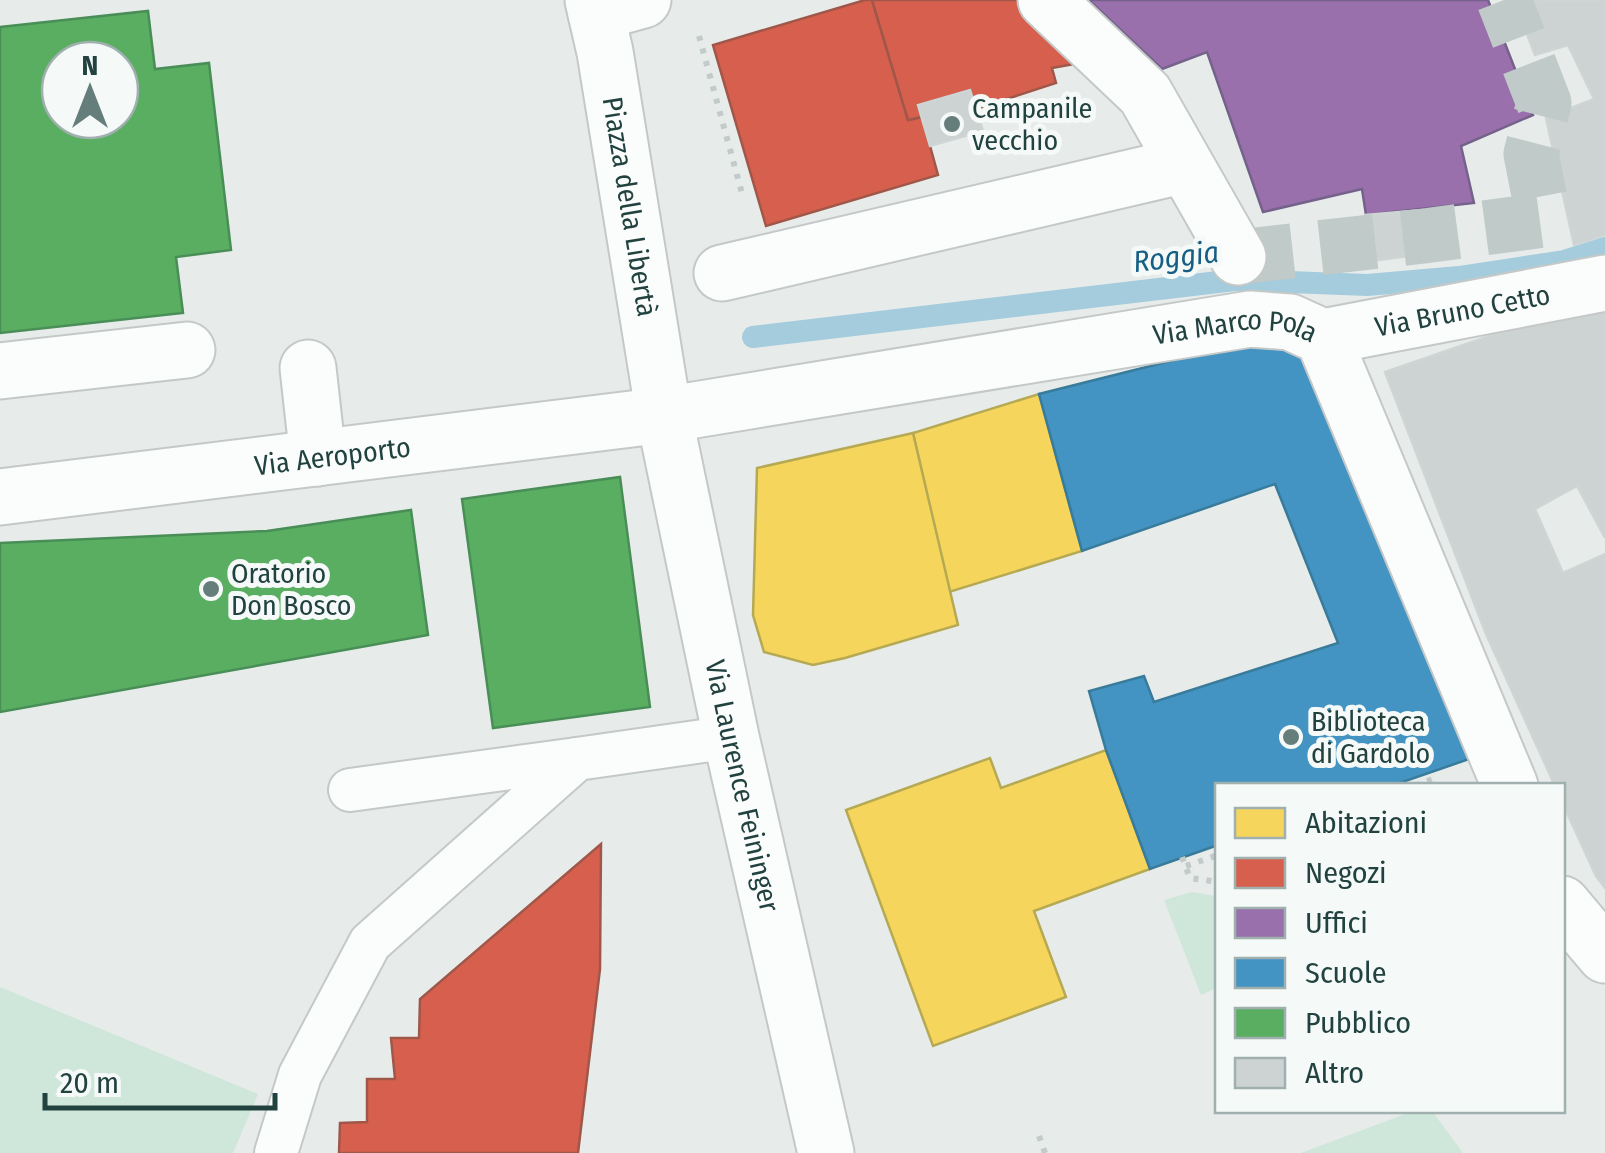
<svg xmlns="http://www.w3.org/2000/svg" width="1605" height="1153" font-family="'Fira Sans Condensed',sans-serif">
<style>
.green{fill:#cfe6da}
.homes{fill:#f6d55c;stroke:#b6a953;stroke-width:2.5}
.shops{fill:#d6604d;stroke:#a05749;stroke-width:2.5}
.offices{fill:#9970ab;stroke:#75628b;stroke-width:2.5}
.schools{fill:#4393c3;stroke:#397b9b;stroke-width:2.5}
.public{fill:#5aae61;stroke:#498e57;stroke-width:2.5;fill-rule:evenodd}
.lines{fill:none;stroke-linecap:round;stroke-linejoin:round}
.stream{stroke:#a4ccdd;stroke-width:22}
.building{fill:#cdd3d2;stroke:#cfd5d4;stroke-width:2.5}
.street-tunnel{stroke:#bfcac9;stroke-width:55;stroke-dasharray:55 28;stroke-linecap:butt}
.lane-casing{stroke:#c4c9c8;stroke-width:46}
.street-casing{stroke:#c4c9c8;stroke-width:59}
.path{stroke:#c2cbca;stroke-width:6;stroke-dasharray:5 8;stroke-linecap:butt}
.lane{stroke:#fbfcfc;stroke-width:42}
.street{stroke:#fbfcfc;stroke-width:55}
.poi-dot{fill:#667e7b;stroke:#f5faf9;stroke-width:4}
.labels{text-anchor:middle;stroke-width:10;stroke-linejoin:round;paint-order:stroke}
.poi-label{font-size:28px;fill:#21423f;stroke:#f5faf9;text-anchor:start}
.street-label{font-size:28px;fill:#21423f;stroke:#f5faf9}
.water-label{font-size:30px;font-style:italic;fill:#165e84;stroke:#f5faf9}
</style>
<rect width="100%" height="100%" fill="#e7eceb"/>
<g class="green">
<path d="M1192 892 1217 896V988L1201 995 1164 900Z"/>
<path d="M0 987 258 1094 233 1153H0Z"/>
<path d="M1416 1110 1432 1111 1463 1153H1301Z"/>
</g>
<g class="homes">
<path d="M1039 394 1082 551 949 592 913 433Z"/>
<path d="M913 433 958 625 845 658 813 665 764 652 753 615 757 468Z"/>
<path d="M1106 750 1150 869 1034 911 1066 997 933 1046 846 810 990 758 1001 788Z"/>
</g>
<g class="shops">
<path d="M865 0H872L908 120 922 117 938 175 766 226 713 45Z"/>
<path d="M872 0H1024L1080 63 1052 68 1056 83 976 109 970 90 918 105 922 117 908 120Z"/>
<path d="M601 844 600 969 578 1153H339L340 1123 367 1122V1079H395L391 1038H419L420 999Z"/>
</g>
<path class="offices" d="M1089 0H1488L1533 115 1461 146 1474 203 1366 215 1362 189 1263 212 1207 52 1162 69Z"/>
<path class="schools" d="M1242 343 1313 352 1472 758 1391 786H1218V845L1150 869 1106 750 1089 691 1144 676 1154 702 1338 643 1275 484 1082 551 1039 394Z"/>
<g class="public">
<path d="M148 11 155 69 209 63 231 250 176 257 183 313 0 333V27ZM60 60H120V120H60Z"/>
<path d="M620 477 650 707 493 728 462 499Z"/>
<path d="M411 510 428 635 0 712V543L267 531Z"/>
</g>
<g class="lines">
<path class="stream" d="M753 337 1235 280 1367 285 1459 277 1564 261 1605 248"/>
</g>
<g class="building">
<path d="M1514 0H1605V235L1574 245 1546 118 1594 99 1568 45 1535 55Z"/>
<path d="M970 90 983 131 930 146 918 105Z"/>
<path d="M1422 210 1426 254 1370 261 1366 215Z"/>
<path d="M1605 296V538L1577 486 1535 509 1563 573 1605 554V888L1596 876 1562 802V786H1555L1486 634 1385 372Z"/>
</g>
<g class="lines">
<path class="street-tunnel" d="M1238 257 1424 236 1544 220 1531 154 1544 103 1504 0"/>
<g class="lane-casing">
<g id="lane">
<path d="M350 790 577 759"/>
<path d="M276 1153 300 1075 370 943 577 759 731 737"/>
</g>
</g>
<g class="street-casing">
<g id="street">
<path id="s1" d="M593 0 605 52 664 415 731 737 826 1153"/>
<path d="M1046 0 1145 94 1238 257"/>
<path d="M596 13 643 0"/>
<path d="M722 273 1185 165"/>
<path id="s2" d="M1323 337 1605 283"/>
<path d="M308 368 318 458"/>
<path d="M0 371 187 350"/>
<path id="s3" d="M0 497 664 415 1250 319 1290 322 1323 337 1510 786"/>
<path d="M1562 904 1605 955"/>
</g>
</g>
<g class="path">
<path d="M699 36 743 197"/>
<path d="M1415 786 1435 778"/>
<path d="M1182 857 1190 878 1218 882"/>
<path d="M1186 866 1218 855"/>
<path d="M1039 1136 1045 1153"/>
</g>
<use href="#lane" class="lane"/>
<use href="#street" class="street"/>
</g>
<g class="poi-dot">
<circle cx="952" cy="124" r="10"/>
<circle cx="211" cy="589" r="10"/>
<circle cx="1291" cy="737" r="10"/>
</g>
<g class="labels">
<g class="poi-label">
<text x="972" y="118">Campanile<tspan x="972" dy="32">vecchio</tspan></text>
<text x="231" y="583">Oratorio<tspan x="231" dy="32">Don Bosco</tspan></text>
<text x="1311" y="731">Biblioteca<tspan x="1311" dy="32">di Gardolo</tspan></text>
</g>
<g class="street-label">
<text dy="10" stroke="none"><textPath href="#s1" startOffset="210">Piazza della Libertà</textPath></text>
<text dy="10" stroke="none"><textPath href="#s2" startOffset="142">Via Bruno Cetto</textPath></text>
<text dy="10" stroke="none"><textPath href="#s3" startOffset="1248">Via Marco Pola</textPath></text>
<text dy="10" stroke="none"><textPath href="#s3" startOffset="335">Via Aeroporto</textPath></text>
<text dy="10" stroke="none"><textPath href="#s1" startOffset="800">Via Laurence Feininger</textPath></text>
</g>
<g class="water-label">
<text transform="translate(1176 257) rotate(-7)" y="10">Roggia</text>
</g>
</g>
<rect x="1215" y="783" width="350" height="330" fill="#f5faf9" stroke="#a0b0af" stroke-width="2.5"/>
<rect x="1235" y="808" width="50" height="30" fill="#f6d55c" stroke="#a0b0af" stroke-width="2.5"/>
<text x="1305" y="833" font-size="30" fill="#21423f">Abitazioni</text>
<rect x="1235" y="858" width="50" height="30" fill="#d6604d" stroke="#a0b0af" stroke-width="2.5"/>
<text x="1305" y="883" font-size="30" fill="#21423f">Negozi</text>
<rect x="1235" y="908" width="50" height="30" fill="#9970ab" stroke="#a0b0af" stroke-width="2.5"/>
<text x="1305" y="933" font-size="30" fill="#21423f">Uffici</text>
<rect x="1235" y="958" width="50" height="30" fill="#4393c3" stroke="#a0b0af" stroke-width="2.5"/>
<text x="1305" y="983" font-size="30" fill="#21423f">Scuole</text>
<rect x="1235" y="1008" width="50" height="30" fill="#5aae61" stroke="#a0b0af" stroke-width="2.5"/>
<text x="1305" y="1033" font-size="30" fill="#21423f">Pubblico</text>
<rect x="1235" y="1058" width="50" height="30" fill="#cdd3d2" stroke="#a0b0af" stroke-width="2.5"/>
<text x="1305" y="1083" font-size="30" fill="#21423f">Altro</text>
<g transform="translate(90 90)"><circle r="48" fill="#f5faf9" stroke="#a0b0af" stroke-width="2.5"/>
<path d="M0-8L18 38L0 25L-18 38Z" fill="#667e7b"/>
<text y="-15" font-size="28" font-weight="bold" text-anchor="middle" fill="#21423f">N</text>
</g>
<path d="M45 1093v15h230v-15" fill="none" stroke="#21423f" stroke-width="5"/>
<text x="60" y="1093" font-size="30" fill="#21423f" stroke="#f5faf9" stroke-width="8" paint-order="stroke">20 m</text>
</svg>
